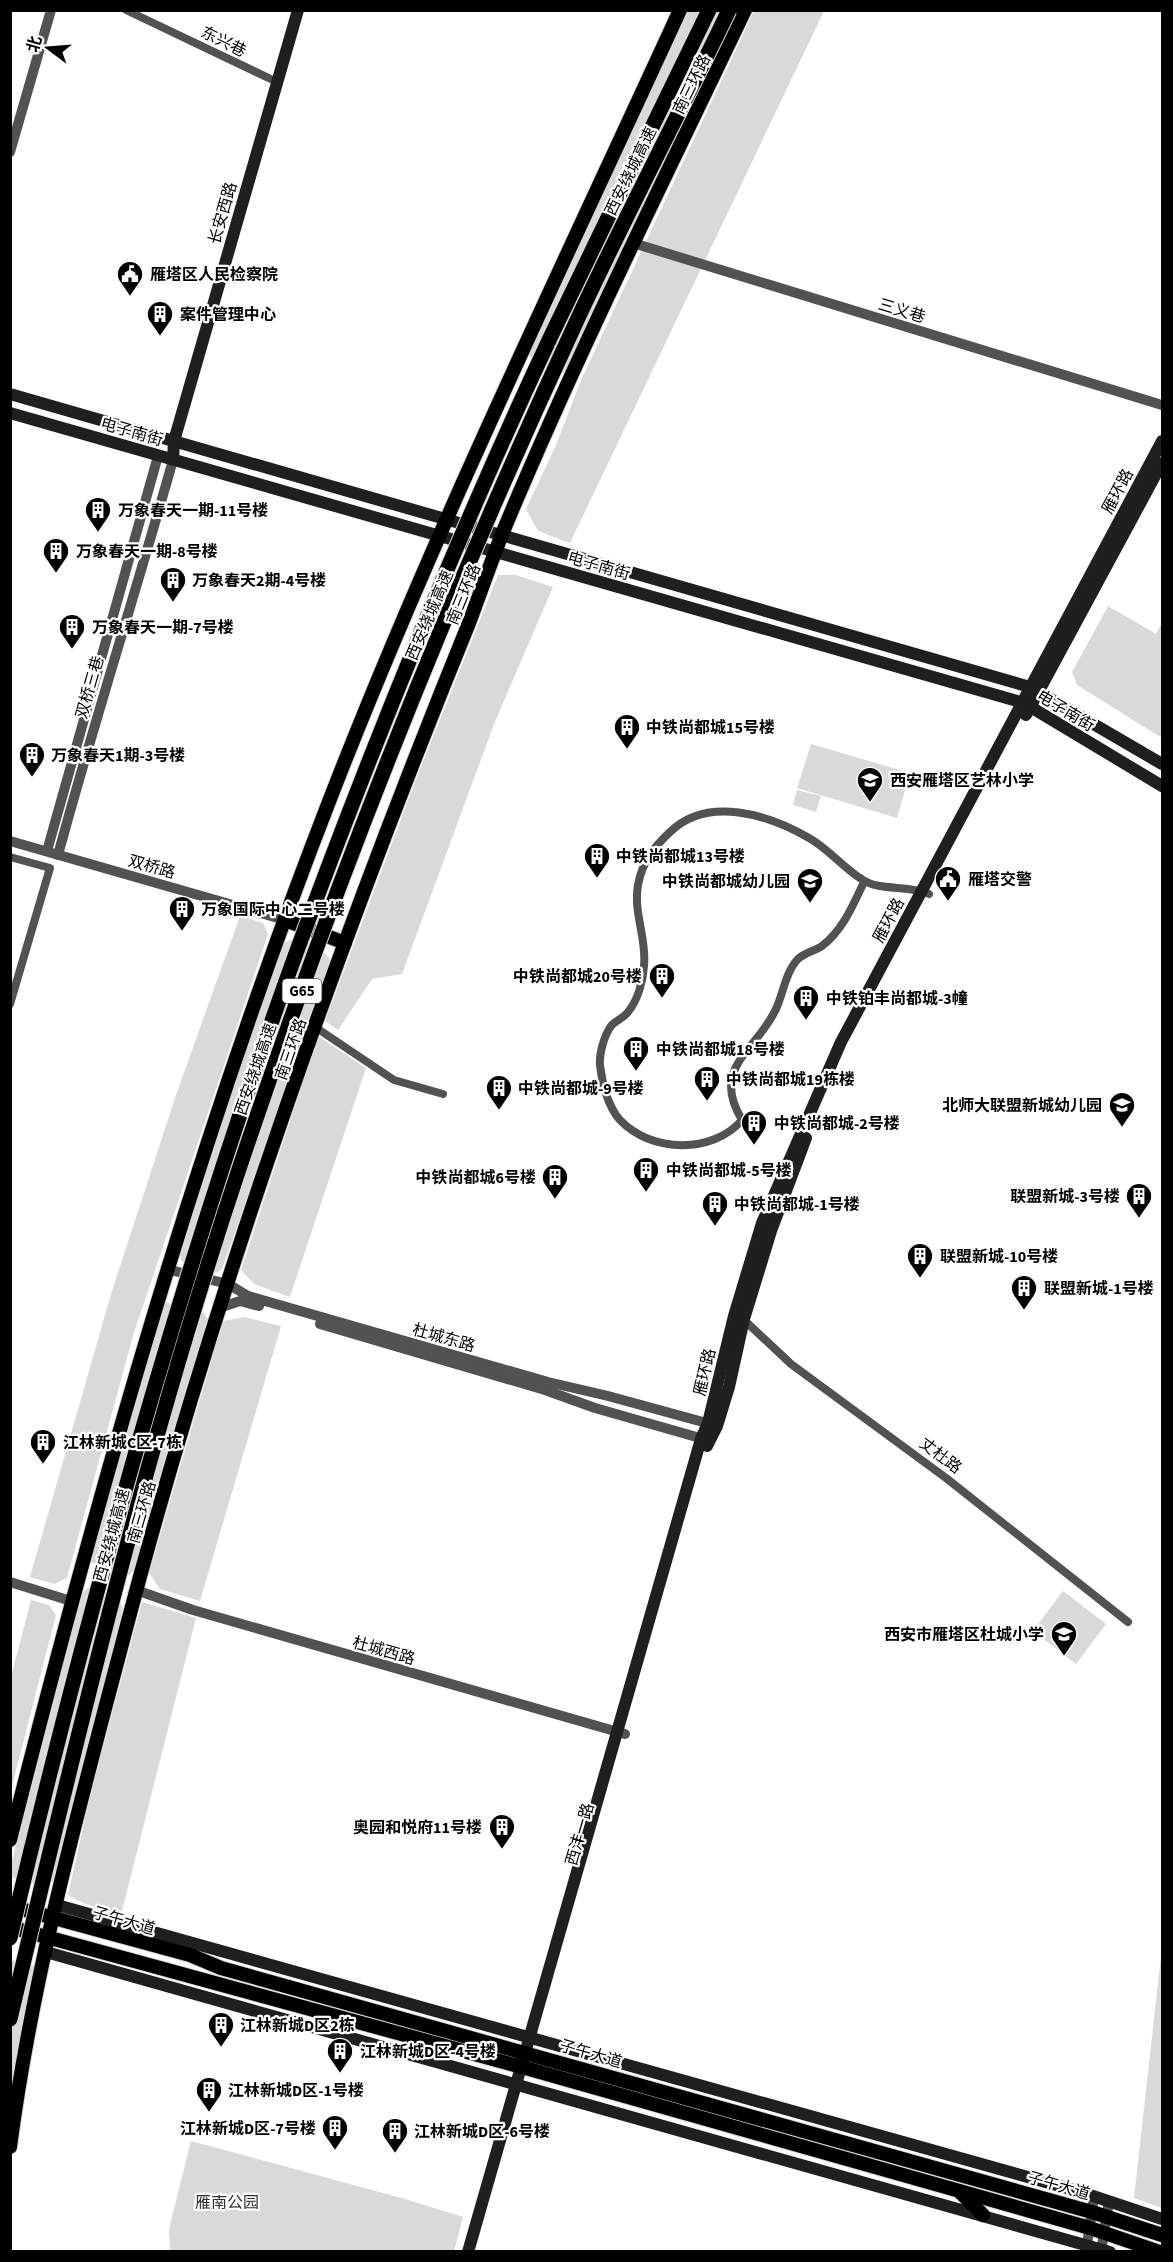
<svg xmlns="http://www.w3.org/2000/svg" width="1173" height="2262" font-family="'Source Sans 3','Noto Sans SC',sans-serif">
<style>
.green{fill:#d9d9d9}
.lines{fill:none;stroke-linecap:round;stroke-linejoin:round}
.primary-casing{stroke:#dbdbdb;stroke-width:16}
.trunk-casing{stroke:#dbdbdb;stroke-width:16}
.minor{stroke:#525252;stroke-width:8}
.tertiary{stroke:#525252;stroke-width:10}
.secondary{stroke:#1f1f1f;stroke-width:12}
.primary{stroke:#000;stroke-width:14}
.trunk{stroke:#000;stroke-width:14}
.motorway-bridge-casing{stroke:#dbdbdb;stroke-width:17;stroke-linecap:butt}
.motorway-bridge{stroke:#000;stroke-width:15}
.labels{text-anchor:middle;stroke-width:4.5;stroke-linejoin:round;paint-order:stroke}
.shield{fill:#fff;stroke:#4c4c4c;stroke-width:1.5}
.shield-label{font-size:15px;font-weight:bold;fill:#000}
.street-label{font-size:16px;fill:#000;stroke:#fff}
.poi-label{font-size:16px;font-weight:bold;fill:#000;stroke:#fff;text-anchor:start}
.park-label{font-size:16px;fill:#303030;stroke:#fff}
</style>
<rect width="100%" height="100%" fill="#fff"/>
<g class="green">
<path d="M688 11H736L564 373 547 367 527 355Z"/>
<path d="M754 11H824L570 543 538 531 526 509 556 445 581 380Z"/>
<path d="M498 575H516L553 587 494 724 402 974 372 979 338 1030 325 1021 416 779Z"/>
<path d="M1108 606 1156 634 1162 623V738L1077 685 1072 672Z"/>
<path d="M811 744 910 773 897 818 797 788Z"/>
<path d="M797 790 821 796 816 812 793 805Z"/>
<path d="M240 916 263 923 268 934 133 1336 67 1578 54 1584 30 1577 111 1294 176 1095Z"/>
<path d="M294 939 326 954 332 963 222 1269 217 1273 181 1261 179 1248 283 943Z"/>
<path d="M318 1036 366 1068 290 1297 254 1284 241 1270Z"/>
<path d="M162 1301 204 1313 208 1319 134 1570 129 1575 87 1561Z"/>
<path d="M244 1317 281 1326 200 1601 160 1589 149 1573 223 1321Z"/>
<path d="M88 1588 118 1597 123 1609 55 1880 46 1886 11 1877V1865L80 1595Z"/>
<path d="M1063 1591 1106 1624 1076 1664 1033 1631Z"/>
<path d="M31 1600 49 1605 56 1615 11 1790V1677Z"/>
<path d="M142 1602 196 1618 121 1915 83 1903 68 1895 91 1792Z"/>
<path d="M1162 1947V2208L1134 2198Z"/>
<path d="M11 1960 35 1966 11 2092Z"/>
<path d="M191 2141 405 2199 463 2217 454 2251H170L169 2229Z"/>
</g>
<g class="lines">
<g class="primary-casing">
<g id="primary">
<path d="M285 920 345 943"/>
<path d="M10 1906 190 1955 221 1968 1092 2212 1162 2235"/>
<path d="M10 1927 522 2067 1090 2228 1160 2252"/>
<path d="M961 2193 983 2215"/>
</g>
</g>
<g class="trunk-casing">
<g id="trunk">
<path d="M10 1840C99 1488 198 1138 330 799 434 531 560 272 680 10"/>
<path d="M10 2147C33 1971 82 1797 127 1625 217 1284 336 950 469 623 481 591 492 559 505 527 578 352 663 182 745 10"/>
</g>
</g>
<g class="minor">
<path d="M126 10 277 82"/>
<path d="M10 857 50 868 10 1004"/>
<path d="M864 882C853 905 843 930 822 946 815 951 805 952 798 959 786 971 783 994 776 1009 756 1052 710 1067 742 1120 713 1154 651 1153 620 1120 608 1107 602 1083 600 1065 599 1054 604 1036 611 1026 615 1021 624 1018 628 1012 638 1000 643 981 644 966 647 938 633 913 638 885 642 862 654 847 670 832 708 795 769 815 809 838 829 849 844 869 863 880 879 891 910 885 929 894"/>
<path d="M315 1027 394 1080 443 1094"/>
<path d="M742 1318 791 1364 946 1478 1128 1622"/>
</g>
<g class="tertiary">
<path d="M10 152 51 10"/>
<path d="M633 243 1162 405"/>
<path d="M10 841 285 920"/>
<path d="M47 851 158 456"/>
<path d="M58 855C94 722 136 592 173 460"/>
<path d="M166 1269 228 1284 248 1296 548 1382 608 1396 714 1425"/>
<path d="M219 1308 240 1301 259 1306"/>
<path d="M320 1324 545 1390 595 1408 707 1440"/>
<path d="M10 1582 71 1601"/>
<path d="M136 1590 193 1610 625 1734"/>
<path d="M1086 2252 1094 2196"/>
<path d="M1101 2252 1109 2201"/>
</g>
<g class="secondary">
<path d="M10 394 1030 687 1162 764"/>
<path d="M10 413 1024 703 1162 786"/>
<path d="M173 460 174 441 298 10"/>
<path d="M1026 715 1162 463"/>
<path d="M707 1446 717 1426 729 1387 744 1319 771 1231 806 1138"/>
<path d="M57 1905 1081 2192 1162 2219"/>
<path d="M46 1952 1110 2252"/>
<path d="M468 2252 701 1439 708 1423 734 1316 762 1223 841 1042 1162 441"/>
</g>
<use href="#primary" class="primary"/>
<use href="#trunk" class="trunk"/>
<g class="motorway-bridge-casing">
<g id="motorway-bridge">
<path d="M10 1938C88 1606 179 1277 295 956 372 747 456 538 551 336 603 227 656 119 709 10"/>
<path d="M10 2019C77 1736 144 1454 236 1178 332 890 445 605 573 329 622 222 678 117 729 10"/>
</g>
</g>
<use href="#motorway-bridge" class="motorway-bridge"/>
</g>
<defs>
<g id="civic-pin" transform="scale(1.35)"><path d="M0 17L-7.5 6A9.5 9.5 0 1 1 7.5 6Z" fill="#000" stroke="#fff"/><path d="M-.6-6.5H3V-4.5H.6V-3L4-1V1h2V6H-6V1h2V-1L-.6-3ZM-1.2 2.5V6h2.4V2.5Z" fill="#fff"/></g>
<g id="building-pin" transform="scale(1.35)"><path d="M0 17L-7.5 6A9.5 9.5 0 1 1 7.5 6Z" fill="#000" stroke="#fff"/><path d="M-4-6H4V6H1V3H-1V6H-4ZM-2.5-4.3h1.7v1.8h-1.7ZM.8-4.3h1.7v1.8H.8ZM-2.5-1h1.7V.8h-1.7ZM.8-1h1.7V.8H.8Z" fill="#fff"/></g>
<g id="school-pin" transform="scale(1.35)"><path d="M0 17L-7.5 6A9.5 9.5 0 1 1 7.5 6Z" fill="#000" stroke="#fff"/><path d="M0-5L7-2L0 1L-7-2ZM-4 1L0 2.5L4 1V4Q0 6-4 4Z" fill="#fff"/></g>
</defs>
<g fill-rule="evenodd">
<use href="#civic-pin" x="130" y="274"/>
<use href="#building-pin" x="160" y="314"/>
<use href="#building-pin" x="98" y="510"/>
<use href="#building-pin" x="56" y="551"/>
<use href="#building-pin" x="173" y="580"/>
<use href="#building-pin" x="72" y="627"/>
<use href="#building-pin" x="627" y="727"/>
<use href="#building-pin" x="32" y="755"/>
<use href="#school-pin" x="870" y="780"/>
<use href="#building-pin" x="597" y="856"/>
<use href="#civic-pin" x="948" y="879"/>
<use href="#school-pin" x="810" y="881"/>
<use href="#building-pin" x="182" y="909"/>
<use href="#building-pin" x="662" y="976"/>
<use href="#building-pin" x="806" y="998"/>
<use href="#building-pin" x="636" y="1049"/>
<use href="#building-pin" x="707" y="1079"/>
<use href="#building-pin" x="499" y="1088"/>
<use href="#school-pin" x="1122" y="1105"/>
<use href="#building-pin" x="754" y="1123"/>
<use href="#building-pin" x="646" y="1170"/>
<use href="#building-pin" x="555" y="1177"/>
<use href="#building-pin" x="1139" y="1196"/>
<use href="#building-pin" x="715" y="1204"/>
<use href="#building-pin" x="920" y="1256"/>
<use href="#building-pin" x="1024" y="1288"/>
<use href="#building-pin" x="43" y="1442"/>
<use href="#school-pin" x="1064" y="1634"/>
<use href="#building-pin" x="502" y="1827"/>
<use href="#building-pin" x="221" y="2025"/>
<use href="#building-pin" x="340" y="2051"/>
<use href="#building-pin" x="209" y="2090"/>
<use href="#building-pin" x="335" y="2128"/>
<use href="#building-pin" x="395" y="2131"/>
</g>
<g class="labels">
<rect class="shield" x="282.5" y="979" width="39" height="24" rx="4.5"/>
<g class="shield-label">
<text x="302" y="996">G65</text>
</g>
<g class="street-label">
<text transform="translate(224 41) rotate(26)" y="6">东兴巷</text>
<text transform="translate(691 84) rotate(-64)" y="6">南三环路</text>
<text transform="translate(630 171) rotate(-64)" y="6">西安绕城高速</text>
<text transform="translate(222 213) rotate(-74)" y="6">长安西路</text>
<text transform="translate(902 310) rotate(17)" y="6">三义巷</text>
<text transform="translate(132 431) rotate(16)" y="6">电子南街</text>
<text transform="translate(1117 491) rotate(-62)" y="6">雁环路</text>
<text transform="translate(599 565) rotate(16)" y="6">电子南街</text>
<text transform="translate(463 594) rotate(-68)" y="6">南三环路</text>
<text transform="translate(429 615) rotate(-67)" y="6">西安绕城高速</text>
<text transform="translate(89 687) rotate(-74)" y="6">双桥三巷</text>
<text transform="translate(1066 710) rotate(31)" y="6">电子南街</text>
<text transform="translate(152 866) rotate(16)" y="6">双桥路</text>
<text transform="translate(888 920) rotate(-62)" y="6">雁环路</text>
<text transform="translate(290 1049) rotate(-71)" y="6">南三环路</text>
<text transform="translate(255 1069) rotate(-71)" y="6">西安绕城高速</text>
<text transform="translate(444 1337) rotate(16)" y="6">杜城东路</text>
<text transform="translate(704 1372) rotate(-77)" y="6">雁环路</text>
<text transform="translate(941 1455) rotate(37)" y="6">丈杜路</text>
<text transform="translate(141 1512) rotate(-74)" y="6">南三环路</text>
<text transform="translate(111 1535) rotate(-75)" y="6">西安绕城高速</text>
<text transform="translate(384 1650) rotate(16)" y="6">杜城西路</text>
<text transform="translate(579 1834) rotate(-74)" y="6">西沣一路</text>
<text transform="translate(124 1920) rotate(16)" y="6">子午大道</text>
<text transform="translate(591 2053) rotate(16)" y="6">子午大道</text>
<text transform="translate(1059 2185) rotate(16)" y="6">子午大道</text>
</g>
<g class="poi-label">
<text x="150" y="280">雁塔区人民检察院</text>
<text x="180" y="320">案件管理中心</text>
<text x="118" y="516">万象春天一期-11号楼</text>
<text x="76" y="557">万象春天一期-8号楼</text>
<text x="192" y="586">万象春天2期-4号楼</text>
<text x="92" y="633">万象春天一期-7号楼</text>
<text x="646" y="733">中铁尚都城15号楼</text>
<text x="51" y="761">万象春天1期-3号楼</text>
<text x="890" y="786">西安雁塔区艺林小学</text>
<text x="616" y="862">中铁尚都城13号楼</text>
<text x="968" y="885">雁塔交警</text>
<text x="790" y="887" text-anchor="end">中铁尚都城幼儿园</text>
<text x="201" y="915">万象国际中心二号楼</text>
<text x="642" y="982" text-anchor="end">中铁尚都城20号楼</text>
<text x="826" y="1004">中铁铂丰尚都城-3幢</text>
<text x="656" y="1055">中铁尚都城18号楼</text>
<text x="726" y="1085">中铁尚都城19栋楼</text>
<text x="518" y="1094">中铁尚都城-9号楼</text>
<text x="1102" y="1111" text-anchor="end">北师大联盟新城幼儿园</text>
<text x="774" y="1129">中铁尚都城-2号楼</text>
<text x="666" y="1176">中铁尚都城-5号楼</text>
<text x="536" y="1183" text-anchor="end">中铁尚都城6号楼</text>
<text x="1120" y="1202" text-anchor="end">联盟新城-3号楼</text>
<text x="734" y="1210">中铁尚都城-1号楼</text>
<text x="940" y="1262">联盟新城-10号楼</text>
<text x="1044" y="1294">联盟新城-1号楼</text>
<text x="63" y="1448">江林新城C区-7栋</text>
<text x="1044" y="1640" text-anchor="end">西安市雁塔区杜城小学</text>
<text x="482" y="1833" text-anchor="end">奥园和悦府11号楼</text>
<text x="240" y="2031">江林新城D区2栋</text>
<text x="360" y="2057">江林新城D区-4号楼</text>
<text x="228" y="2096">江林新城D区-1号楼</text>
<text x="316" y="2134" text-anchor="end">江林新城D区-7号楼</text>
<text x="414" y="2137">江林新城D区-6号楼</text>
</g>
<g class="park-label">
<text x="227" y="2208">雁南公园</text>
</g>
</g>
<rect width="1173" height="2262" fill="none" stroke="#000000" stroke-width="24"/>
<g transform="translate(48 48) rotate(286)" stroke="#ffffff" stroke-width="4.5" paint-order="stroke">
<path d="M0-4.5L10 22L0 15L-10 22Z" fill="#000000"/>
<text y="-9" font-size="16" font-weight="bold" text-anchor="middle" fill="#000000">北</text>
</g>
</svg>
